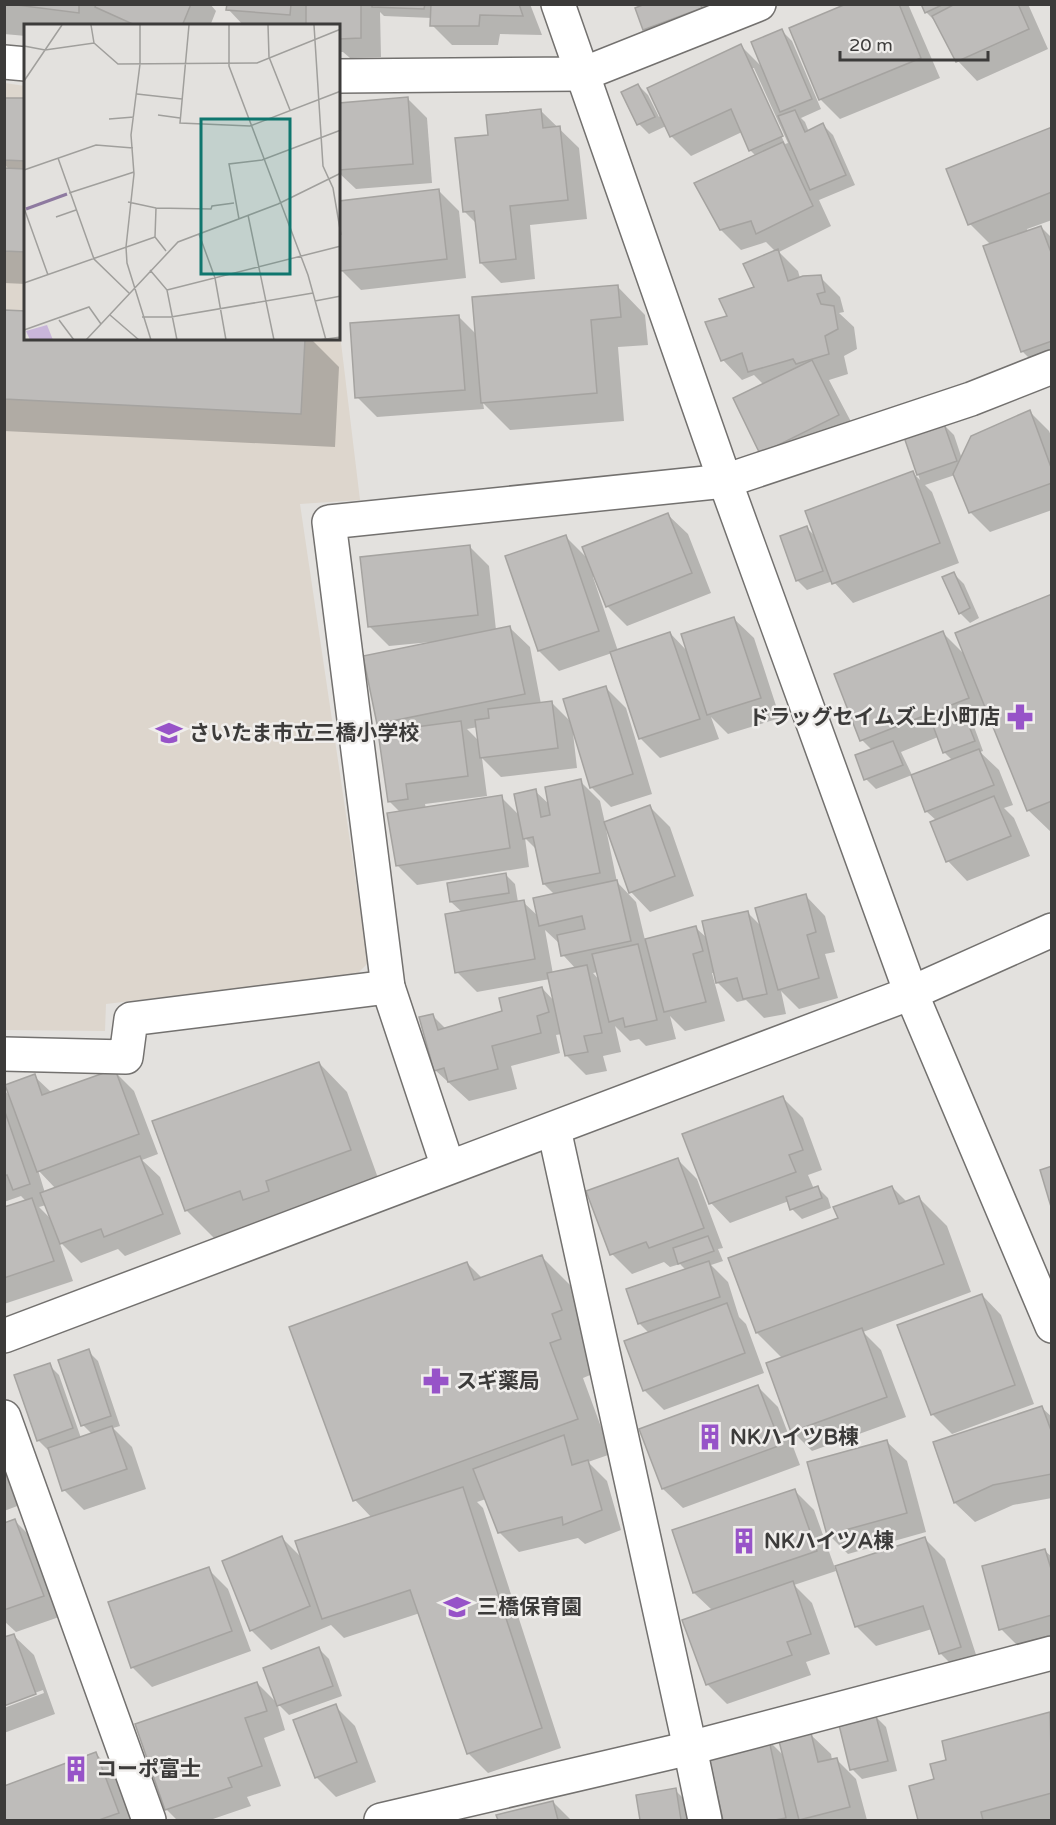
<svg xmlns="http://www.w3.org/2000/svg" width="1056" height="1825" font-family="'Varela Round','Noto Sans JP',sans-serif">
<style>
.built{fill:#ddd6cd}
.shadow{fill:#0003;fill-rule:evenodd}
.building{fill:#bebcba;stroke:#a5a3a0;stroke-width:1.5}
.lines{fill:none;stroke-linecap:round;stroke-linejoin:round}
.minor-casing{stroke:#73716f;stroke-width:36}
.tertiary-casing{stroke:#73716f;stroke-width:36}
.minor{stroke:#fff;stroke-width:33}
.tertiary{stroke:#fff;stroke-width:33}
.labels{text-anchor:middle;stroke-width:5;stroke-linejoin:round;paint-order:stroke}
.poi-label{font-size:21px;font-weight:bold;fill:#3c3b3a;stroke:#f0eeec;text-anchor:start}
.inset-river{fill:none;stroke:#8e7aa0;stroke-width:3}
.inset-road{fill:none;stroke:#a09f9c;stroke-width:1.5}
.view{fill:#0f766e;fill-opacity:0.15;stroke:#0f766e;stroke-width:3}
.inset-edge{fill:none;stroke:#3c3b3a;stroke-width:3}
</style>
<rect width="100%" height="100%" fill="#e3e1de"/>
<path class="built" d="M5 83 25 86 26 339H339V326L360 500 300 504 368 963 357 974 106 1004 105 1031 5 1030Z"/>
<g class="shadow">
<path d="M4 4H210L216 11 210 26H26V36L4 34Z"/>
<path d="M228 4H530L542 35 500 34 498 45H452L432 25V18L384 16 380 12 381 57 350 58 343 52H339V26H244L228 9Z"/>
<path d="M647 4H706L711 18 654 39 644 29Z"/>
<path d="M849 4H908L940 78 840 119 820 99Z"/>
<path d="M922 4H1028L1048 49 977 81 958 61 936 22 926 12Z"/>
<path d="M782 31 792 41 821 109 801 118 805 122 809 132 823 125 833 135 855 185 819 200 831 226 779 252 798 271 800 278 820 277 840 297 844 312 839 313 854 327 857 349 844 356 848 374 829 380 858 435 761 453 764 385 754 375 742 380 723 360 729 317 756 288 776 252 766 242 741 250 721 230 756 156 750 150 742 132 691 156 671 136 666 126 649 134 639 124 638 85 648 95 659 117 741 46 763 68ZM750 68H754L788 143 785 144Z"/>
<path d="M407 98 427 118 432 183 356 189 339 173V105Z"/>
<path d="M4 99 26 100V284L4 283V169L10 170 4 164Z"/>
<path d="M541 111 579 148 587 219 530 225 535 279 501 283 481 263 477 224 465 212 490 136Z"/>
<path d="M1052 128V220L1027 229 1028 232 1041 227 1052 238V368L1042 371 1022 351 991 245 970 224Z"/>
<path d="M439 191 459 211 466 278 361 290 341 270 339 249V202Z"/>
<path d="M617 286 645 315 648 345 618 347 624 421 510 430 483 403 484 409 377 417 357 397 458 316 477 335Z"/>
<path d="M4 312 26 339H311L339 367 335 447 4 431Z"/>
<path d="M1029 411 1049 431 1052 438V510L990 532 970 512 955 475 925 485 932 492 959 563 853 603 833 581 807 590 797 580 807 528 816 537 912 472 920 480 906 438 944 425 954 435 962 459Z"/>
<path d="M668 515 688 534 711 593 627 626 607 606 595 576 593 577 618 651 670 633 688 652 734 619 754 638 780 718 728 734 711 717 719 739 660 758 640 738 612 653 559 671 539 651 507 557 566 537 588 559Z"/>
<path d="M470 547 489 566 496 630 510 628 530 647 541 704 552 703 571 722 606 688 626 708 652 794 611 807 591 787 574 732 573 733 577 768 501 777 482 758 487 796 425 804 426 809 501 797 520 816 535 791 550 805 580 781 600 801 605 823 650 807 670 827 694 896 650 912 631 892 608 828 606 829 617 882 636 902 645 940 695 927 708 939 747 912 762 927 806 896 825 916 835 952 825 954 838 998 799 1009 781 991 786 1014 764 1018 746 1000 737 1002 717 982 715 973H712L725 1021 685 1031 670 1016 676 1039 646 1046 639 1039 630 1041 615 1026 621 1052 603 1056 607 1071 586 1075 566 1055 562 1034 556 1035 560 1053 511 1066 517 1089 469 1101 435 1070 433 1016 446 1029 504 1012 542 988 555 1002 550 979 477 992 457 972 462 912 451 902 505 874 515 884 518 902H523L538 916 555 895 544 884 538 851 525 838 529 867 417 885 397 865 401 813 389 801 387 733 378 723 431 644V642L389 646 369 626ZM478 727 480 742 467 729ZM545 930 561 945 563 955 576 969 553 974ZM598 972 600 981 593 973Z"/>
<path d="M954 574 964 584 979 618 970 623 960 613Z"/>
<path d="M1052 596V833L1028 810 990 717 973 724 983 751 980 752 999 770 1013 805 1004 808 1014 818 1030 856 967 881 948 861 937 821 927 812 913 776 953 761 944 752 938 737 901 752 912 775 876 789 866 779 857 756 873 751 862 740 943 633 966 656Z"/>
<path d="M319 1063 347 1092 378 1178 293 1209 296 1219 265 1220 214 1238 186 1210Z"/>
<path d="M114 1071 134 1091 158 1154 142 1160 160 1177 181 1234 125 1256 118 1249 81 1263 59 1241 73 1281 4 1304V1209L26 1201 21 1196 4 1202V1090L11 1097 34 1076 52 1093ZM38 1170 56 1189 45 1193ZM46 1205 53 1221 39 1207Z"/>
<path d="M783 1098 803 1118 822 1170 808 1175 814 1189 818 1188 828 1198 831 1208 802 1219 792 1209 789 1201 730 1223 711 1203Z"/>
<path d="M677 1159 697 1179 723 1248 718 1249 723 1261 711 1265 728 1282 739 1317 746 1324 764 1373 664 1410 644 1390 649 1333 639 1323 686 1270 680 1264 670 1267 664 1262 632 1274 612 1254Z"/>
<path d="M892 1187 907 1202 919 1198 947 1226 971 1292 863 1332 881 1350 906 1417 812 1451 792 1431 783 1359 757 1333Z"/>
<path d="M542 1257 576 1291 595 1373 583 1378 611 1454 588 1462 607 1481 621 1530 585 1544 578 1538 519 1552 499 1532 486 1499 477 1502 483 1508 561 1748 488 1773 468 1753 420 1613 344 1638 331 1625 271 1650 251 1630 282 1538 304 1560 372 1518 355 1500 467 1263 482 1278Z"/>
<path d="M982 1295 1001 1315 1034 1404 952 1434 932 1414Z"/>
<path d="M88 1351 98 1361 120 1426 113 1428 132 1447 146 1489 84 1510 64 1490 50 1449 48 1450 38 1440 49 1365 59 1375 81 1438 92 1434 83 1425Z"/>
<path d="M758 1387 778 1407 800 1465 683 1508 663 1489Z"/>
<path d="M1042 1408 1052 1417V1498L1013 1505 975 1522 955 1503 935 1443Z"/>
<path d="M887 1442 907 1461 926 1532 848 1554 828 1534Z"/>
<path d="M4 1463 20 1505 4 1511Z"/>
<path d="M794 1490 814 1510 836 1571 794 1585 812 1603 830 1654 806 1662 811 1675 727 1704 707 1684 713 1611 694 1593 674 1531Z"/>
<path d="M15 1521 35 1541 62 1616 16 1632 4 1621V1525Z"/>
<path d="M925 1539 945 1559 980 1667 960 1673 940 1653 932 1629 876 1646 856 1626Z"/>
<path d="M1045 1551 1052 1557V1640L1021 1649 1001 1629Z"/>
<path d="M208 1569 228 1589 251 1651 152 1687 132 1667Z"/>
<path d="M14 1636 34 1655 55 1714 4 1733V1708L44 1693 43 1690 4 1704Z"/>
<path d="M319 1649 329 1659 342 1696 289 1715 279 1705Z"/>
<path d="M257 1683 277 1703 285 1730 264 1738 281 1786 247 1797 251 1806 210 1820H177L166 1809Z"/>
<path d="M335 1706 355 1726 376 1782 336 1797 316 1777Z"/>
<path d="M1050 1714 1052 1715V1820H919L911 1787 936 1780 948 1761Z"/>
<path d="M876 1717 886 1727 897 1771 862 1779 852 1769Z"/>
<path d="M811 1735 831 1754 832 1760 836 1759 856 1779 867 1820H724L710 1754 769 1741 785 1757Z"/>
<path d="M96 1754 115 1773 133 1820H4V1788Z"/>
<path d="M675 1790 703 1818 704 1820H642L638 1796Z"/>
<path d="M553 1802 571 1820H499L498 1816Z"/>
</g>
<g class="building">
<path d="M9 4H79V13Z"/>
<path d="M96 4H191L182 26H137L95 7Z"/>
<path d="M227 4H291L290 15 226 10Z"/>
<path d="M306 4H361V38L339 39V26H306Z"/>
<path d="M372 4H425L424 9 372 7Z"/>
<path d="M431 4H519L523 16 480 15 479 26H430Z"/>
<path d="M645 4H700L702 8 643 30 635 8Z"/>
<path d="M846 4H899L921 58 819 100 789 28Z"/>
<path d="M921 4H944L925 13Z"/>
<path d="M955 4H1018L1029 29 956 62 932 16Z"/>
<path d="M782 29 812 99 780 112 751 42Z"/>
<path d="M741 44 783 136 749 151 731 109 670 137 647 88Z"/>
<path d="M638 84 655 117 637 125 621 92Z"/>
<path d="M408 97 413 164 339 170V103Z"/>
<path d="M4 98H26V161L4 160Z"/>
<path d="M541 109 543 128 560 126 568 200 510 206 516 259 480 263 474 211 463 212 455 138 488 135 486 115Z"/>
<path d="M795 110 805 132 823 123 846 175 810 190 778 116Z"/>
<path d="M1052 127V192L968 225 946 169Z"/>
<path d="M783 142 813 206 756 234 751 221 720 230 694 183Z"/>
<path d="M4 168 26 169V252L4 251Z"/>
<path d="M439 189 447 259 340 271 339 201Z"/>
<path d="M1041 226 1052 255V341L1021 352 983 246Z"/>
<path d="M778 249 788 281 803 276 821 275 825 292 817 294 821 304 834 306 838 329 825 336 829 354 796 364 793 359 748 372 742 353 721 361 705 322 727 316 719 299 754 287 743 264Z"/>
<path d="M618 285 621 317 591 320 597 393 481 403 472 297Z"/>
<path d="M4 310 26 311V339H305L301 414 4 399Z"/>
<path d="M459 315 465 390 355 398 350 323Z"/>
<path d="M812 360 839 415 760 454 733 398Z"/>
<path d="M1030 410 1052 470V483L969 513 953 474 971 436Z"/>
<path d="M944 424 957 461 917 475 904 437Z"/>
<path d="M913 471 940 543 832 584 805 511Z"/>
<path d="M668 513 692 573 606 607 582 547Z"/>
<path d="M807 526 823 571 796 581 780 536Z"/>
<path d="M566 535 599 631 538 651 505 556Z"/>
<path d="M470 545 478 615 368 627 360 557Z"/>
<path d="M954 572 970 608 959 614 942 577Z"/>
<path d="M1052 594V801L1027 811 955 633Z"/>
<path d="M734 617 761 698 707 715 681 634Z"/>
<path d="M510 626 525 694 377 724 363 656Z"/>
<path d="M943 631 969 698 860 741 834 674Z"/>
<path d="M670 632 700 719 639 739 610 652Z"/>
<path d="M606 686 633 774 590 788 563 699Z"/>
<path d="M552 701 558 748 480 758 475 720 489 718 488 709Z"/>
<path d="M963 711 975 741 943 753 932 723Z"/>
<path d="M461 721 468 776 406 784 408 799 388 802 378 732Z"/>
<path d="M893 741 903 765 864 780 855 755Z"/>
<path d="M979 749 994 785 925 812 911 775Z"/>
<path d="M581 779 600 873 543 884 533 837 523 839 514 794 536 789 541 817 550 815 545 787Z"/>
<path d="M502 795 510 848 396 866 387 813Z"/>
<path d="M994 796 1011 836 946 862 930 822Z"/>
<path d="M650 805 675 876 629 893 604 822Z"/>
<path d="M506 873 509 893 450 902 447 883Z"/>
<path d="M617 880 631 941 561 956 557 935 585 929 582 916 539 926 533 898Z"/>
<path d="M806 894 816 932 807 935 819 978 778 990 755 908Z"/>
<path d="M524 900 535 959 455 973 445 914Z"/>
<path d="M748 911 767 994 743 999 737 978 716 983 702 921Z"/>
<path d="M696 926 703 951 693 954 706 1002 664 1012 645 939Z"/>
<path d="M638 944 657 1020 625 1027 623 1018 609 1022 592 954Z"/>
<path d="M587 965 602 1033 584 1036 588 1052 565 1056 547 973Z"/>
<path d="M542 987 549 1012 537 1016 541 1033 492 1046 498 1069 448 1082 444 1068 434 1071 419 1017 433 1014 438 1030 502 1011 499 998Z"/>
<path d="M319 1062 351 1150 266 1181 269 1191 243 1200 240 1191 185 1211 152 1121Z"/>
<path d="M115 1069 139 1134 37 1172 5 1085 35 1074 42 1095Z"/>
<path d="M783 1096 803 1150 789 1155 796 1172 709 1204 682 1134Z"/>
<path d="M4 1109 30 1184 13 1190 7 1175 4 1176Z"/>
<path d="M140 1156 163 1214 104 1237 101 1229 60 1244 40 1193Z"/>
<path d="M678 1158 704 1228 649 1248 646 1242 610 1255 586 1191Z"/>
<path d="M1052 1166V1210L1040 1170Z"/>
<path d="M818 1186 822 1198 790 1210 786 1197Z"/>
<path d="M892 1186 899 1204 919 1196 944 1264 756 1333 728 1258 838 1218 833 1207Z"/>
<path d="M32 1198 54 1261 4 1278V1207Z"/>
<path d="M708 1236 714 1251 678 1264 673 1248Z"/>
<path d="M542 1255 562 1310 552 1314 561 1339 550 1343 578 1419 353 1501 289 1327 467 1262 474 1280Z"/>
<path d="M709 1261 720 1297 638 1324 626 1289Z"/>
<path d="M982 1294 1015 1385 931 1415 897 1325Z"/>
<path d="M727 1303 745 1353 643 1391 624 1341Z"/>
<path d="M862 1328 887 1397 791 1432 766 1363Z"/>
<path d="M89 1349 111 1416 81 1426 58 1360Z"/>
<path d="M50 1363 73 1428 37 1441 14 1375Z"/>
<path d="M758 1385 781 1445 662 1489 639 1429Z"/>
<path d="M1042 1406 1052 1433V1474L993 1485 954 1503 933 1442Z"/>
<path d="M112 1426 127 1469 62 1491 48 1448Z"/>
<path d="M564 1435 572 1465 588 1460 602 1510 563 1525 562 1517 498 1533 473 1469Z"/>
<path d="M887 1440 907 1513 827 1535 807 1462Z"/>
<path d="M463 1487 542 1728 467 1754 410 1590 322 1619 295 1541Z"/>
<path d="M795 1489 817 1551 693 1593 672 1530Z"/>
<path d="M15 1519 44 1596 4 1610V1523Z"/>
<path d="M282 1536 310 1606 250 1631 222 1561Z"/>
<path d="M925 1537 961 1647 939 1654 923 1606 855 1627 835 1566Z"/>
<path d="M1045 1549 1052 1572V1615L999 1630 982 1566Z"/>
<path d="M209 1567 232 1631 131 1668 108 1602Z"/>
<path d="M793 1581 811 1634 787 1642 792 1655 706 1685 682 1620Z"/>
<path d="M14 1634 36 1694 4 1706V1637Z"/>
<path d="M319 1647 333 1686 277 1706 263 1668Z"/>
<path d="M257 1682 267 1711 245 1718 262 1766 228 1778 232 1787 165 1810 135 1724Z"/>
<path d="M336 1704 357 1762 315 1778 293 1720Z"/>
<path d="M1050 1712 1052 1793 981 1812 983 1820H918L909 1786 934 1779 930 1764 946 1760 942 1741Z"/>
<path d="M876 1716 888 1761 850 1770 839 1725Z"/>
<path d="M811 1733 818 1762 837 1758 850 1807 799 1820 779 1741Z"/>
<path d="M769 1740 786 1818 775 1820H723L708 1753Z"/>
<path d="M96 1752 119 1813 99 1820H4V1786Z"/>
<path d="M676 1788 681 1820H640L636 1795Z"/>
<path d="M553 1801 558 1820H498L496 1815Z"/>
</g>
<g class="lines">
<g class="minor-casing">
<g id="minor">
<path d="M4 62 26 64"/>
<path d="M339 76 583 74 759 4"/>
<path d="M4 1054 126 1057 131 1019 388 987"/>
<path d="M554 1129 690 1748 705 1820"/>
<path d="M448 1167 388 987 329 522 725 481 971 399 1052 367"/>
<path d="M4 1417 149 1820"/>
<path d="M381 1820 690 1748 1052 1653"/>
</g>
</g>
<g class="tertiary-casing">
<g id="tertiary">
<path d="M558 4 725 481 911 993 1052 1326"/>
<path d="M4 1336 911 993 1052 930"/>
</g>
</g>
<use href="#minor" class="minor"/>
<use href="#tertiary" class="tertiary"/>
</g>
<defs>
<g id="pharmacy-bare" transform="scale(2.07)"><path d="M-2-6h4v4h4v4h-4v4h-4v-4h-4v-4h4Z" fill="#9753c8" stroke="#f0eeec" stroke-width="2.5" paint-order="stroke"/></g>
<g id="school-bare" transform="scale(2.07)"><path d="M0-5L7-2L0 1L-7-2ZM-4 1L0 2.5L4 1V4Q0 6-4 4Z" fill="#9753c8" stroke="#f0eeec" stroke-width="2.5" paint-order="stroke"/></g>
<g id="building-bare" transform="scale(2.07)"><path d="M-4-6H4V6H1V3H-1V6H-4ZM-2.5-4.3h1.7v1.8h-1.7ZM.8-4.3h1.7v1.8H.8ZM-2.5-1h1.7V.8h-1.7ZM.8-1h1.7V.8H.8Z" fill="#9753c8" stroke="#f0eeec" stroke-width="2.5" paint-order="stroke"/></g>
</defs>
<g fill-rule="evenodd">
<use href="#pharmacy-bare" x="1020" y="717"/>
<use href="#school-bare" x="169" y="733"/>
<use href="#pharmacy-bare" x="436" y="1381"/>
<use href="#building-bare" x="710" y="1437"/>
<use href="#building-bare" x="744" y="1541"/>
<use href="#school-bare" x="457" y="1607"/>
<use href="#building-bare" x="76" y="1769"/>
</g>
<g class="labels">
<g class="poi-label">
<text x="1000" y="724" text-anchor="end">ドラッグセイムズ上小町店</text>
<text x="189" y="740">さいたま市立三橋小学校</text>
<text x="456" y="1388">スギ薬局</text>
<text x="730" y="1444">NKハイツB棟</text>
<text x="764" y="1548">NKハイツA棟</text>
<text x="477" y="1614">三橋保育園</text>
<text x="96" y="1776">コーポ富士</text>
</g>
</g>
<g transform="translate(24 24)">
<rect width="316" height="316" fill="#e3e1de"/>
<path d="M23 301 29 316H6L2 307Z" fill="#c9b6da"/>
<path class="inset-river" d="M2 185 43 170"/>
<path class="inset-road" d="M67 1 70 19M116 1V40L107 111 110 150 102 223 103 239 127 316M165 1 156 99 226 102 317 67M205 1V42L284 251 302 316M244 1 245 33 266 86M290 1 299 142 309 164 317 211M0 22 21 26 70 19 94 40 233 39 317 5M0 57 38 1M113 70 158 75M134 91 156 94M85 95 110 93M34 134 70 235 105 269M0 146 72 121 109 124M45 169 110 148M104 178 132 184 187 185 188 182 210 179M0 184 24 251M132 184 131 213 142 227M224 191 250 316M32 193 52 186M215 195 205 140 238 136 317 106M175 210 191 254 202 316M126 246 143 266 153 316M0 259 131 213M143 266 317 222M291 277 317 272M86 291 115 316M118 293H147L289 269M35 296 50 316M0 306 65 283 77 300M62 316 154 218 254 180 317 149M295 316 317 313"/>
<path class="view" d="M177 95H266V250H177Z"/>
<rect width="316" height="316" class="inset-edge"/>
</g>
<rect width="1056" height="1825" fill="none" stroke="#3c3b3a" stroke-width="12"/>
<path d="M840 51v9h148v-9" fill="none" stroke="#3c3b3a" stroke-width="3"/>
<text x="849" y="51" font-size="18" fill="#3c3b3a" stroke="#f0eeec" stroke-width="4.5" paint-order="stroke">20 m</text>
</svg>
